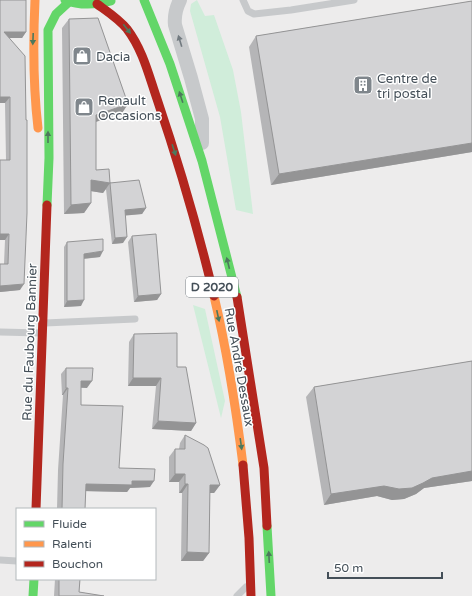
<svg xmlns="http://www.w3.org/2000/svg" width="472" height="596" font-family="'Varela Round',sans-serif">
<style>
.green{fill:#d0edda}
.lines{fill:none;stroke-linecap:round;stroke-linejoin:round}
.lane{stroke:#c7c9cb;stroke-width:7}
.street{stroke:#c7c9cb;stroke-width:14}
.fast{stroke:#63d668;stroke-width:9}
.slow{stroke:#ff974d;stroke-width:9}
.jam{stroke:#b3261e;stroke-width:9}
.wall{fill:#b5b5b7}
.shaded-wall{fill:#949495}
.building{fill:#d3d3d5;stroke:#949495}
.oneway{fill:#4d785d}
.oneway2{fill:#727a80}
.labels{text-anchor:middle;stroke-width:3;stroke-linejoin:round;paint-order:stroke}
.shield{fill:#fff;stroke:#7c848a;stroke-width:1}
.shield-label{font-size:12px;font-weight:bold;fill:#444f58}
.poi-label{font-size:13px;fill:#444f58;stroke:#fff;text-anchor:start}
.street-label{font-size:13px;fill:#444f58;stroke:#fff}
</style>
<rect width="100%" height="100%" fill="#edecec"/>
<g class="green">
<path d="M197 0 205 16 214 15 233 70 241 112 253 214 236 210 220 117 190 11 191 4Z"/>
<path d="M193 305 205 309 225 401 221 418Z"/>
</g>
<g class="lines">
<g class="lane">
<path d="M243 0 248 11 254 14 291 10 354 0"/>
<path d="M45 323 135 319"/>
<path d="M0 332 42 333"/>
<path d="M0 560 17 561"/>
<path d="M237 596 246 587"/>
</g>
<path class="street" d="M180 0C176 8 174 16 175 25L191 78 202 119V143"/>
<g class="fast">
<path d="M65 0C80 6 95 5 111 1"/>
<path d="M144 0 170 64 202 161 237 297"/>
<path d="M47 205 49 158 48 30 56 14 69 2"/>
<path d="M267 526 271 596"/>
<path d="M33 596 34 579"/>
</g>
<g class="slow">
<path d="M35 0C33 43 33 85 38 128"/>
<path d="M214 296C227 351 236 408 243 465"/>
</g>
<g class="jam">
<path d="M97 4C108 12 119 19 127 29 143 50 149 76 157 99 179 164 198 229 214 296"/>
<path d="M237 297 264 468 267 526"/>
<path d="M243 465 249 538 251 596"/>
<path d="M36 509 47 205"/>
</g>
</g>
<g class="wall">
<path d="M0 0 26 32 22 38H9L20 290 0 292V264H4L5 240 6 160 5 103Z"/>
<path d="M472 1V152L271 185 249 47 256 36Z"/>
<path d="M69 19 128 104 122 113 96 122V170L110 182 146 208 142 214 125 215 123 243 112 244 106 189 103 193 91 191V203L84 213 64 214 62 28Z"/>
<path d="M132 236 161 294 157 300 134 302 128 242Z"/>
<path d="M67 242 100 257 84 259 81 306 64 307V247Z"/>
<path d="M134 334 177 367 196 423 191 431 152 429 156 386H128L129 342Z"/>
<path d="M472 361V481L424 488 416 494 404 499 392 500 377 496 324 505 306 397 314 387Z"/>
<path d="M66 368 87 388H81V405L119 468 150 487 130 488 127 492 85 491V509H57L58 470 63 395H62L61 374Z"/>
<path d="M185 435 220 485 214 493H210L209 553 203 561H181L182 493H179V482H169V457L175 449H179L180 443Z"/>
<path d="M55 579H80L79 592 104 596H54Z"/>
</g>
<g class="shaded-wall">
<path d="M4 32H26L22 38H0Z"/>
<path d="M0 97H10L5 103H0Z"/>
<path d="M128 104 122 113 89 124 96 115Z"/>
<path d="M472 143V152L271 185 279 174Z"/>
<path d="M91 180 110 183 103 193 84 190Z"/>
<path d="M91 203 84 213 64 214 71 205Z"/>
<path d="M146 208 142 214 121 216 125 210Z"/>
<path d="M0 234H9L5 240H0Z"/>
<path d="M127 237 123 243 112 244 115 238Z"/>
<path d="M103 251 100 257 80 259 84 254Z"/>
<path d="M24 284 20 290 0 292V286Z"/>
<path d="M161 294 157 300 134 302 138 296Z"/>
<path d="M84 300 81 306 64 307 67 301Z"/>
<path d="M133 378H161L156 386H128Z"/>
<path d="M81 381H92L87 388 76 387Z"/>
<path d="M66 388H68L63 395H62Z"/>
<path d="M158 421 196 423 191 431 152 429Z"/>
<path d="M472 471V481L424 488 416 494 404 499 392 500 377 496 324 505 331 494Z"/>
<path d="M175 474H185L179 482H169Z"/>
<path d="M132 481H154L150 487 130 488 127 492 81 491 86 484Z"/>
<path d="M185 484H188L182 493H179Z"/>
<path d="M210 485H220L214 493H204Z"/>
<path d="M187 552 209 553 203 561H181Z"/>
</g>
<g class="building">
<path d="M0 0H26V32H4L25 56 26 120H27V213L24 284 0 286V264H8L9 234H0V160H10V97H0Z"/>
<path d="M472 1V143L279 174 256 36Z"/>
<path d="M98 18 128 104 96 115V170L109 169 110 183 91 180V203L71 205 69 19Z"/>
<path d="M139 180 146 208 125 210 127 237 115 238 110 183Z"/>
<path d="M156 234 161 294 138 296 132 236Z"/>
<path d="M103 239V251L84 254V300L67 301V242Z"/>
<path d="M177 333V367H186L196 423 158 421 161 378H133L134 334Z"/>
<path d="M472 361V471L432 478 423 483 412 488 399 489 384 486 331 494 314 387Z"/>
<path d="M66 368H93L92 381H81V405L123 406 119 468 155 469 154 481H132V485L86 484 85 509H62L63 464 68 388H66Z"/>
<path d="M185 435 204 445 208 448 220 485H210L209 553 187 552 188 484H185V474H175V449H185Z"/>
<path d="M59 579H80L79 592 104 596H59Z"/>
</g>
<defs><path id="oneway-solid" d="M-6-.8H1V-3.2L6.5 0L1 3.2V.8H-6Z"/></defs>
<g class="oneway">
<use href="#oneway-solid" transform="translate(127 29) rotate(52)"/>
<use href="#oneway-solid" transform="translate(33 39) rotate(92)"/>
<use href="#oneway-solid" transform="translate(181 97) rotate(-108)"/>
<use href="#oneway-solid" transform="translate(48 137) rotate(-90)"/>
<use href="#oneway-solid" transform="translate(174 150) rotate(72)"/>
<use href="#oneway-solid" transform="translate(228 263) rotate(-104)"/>
<use href="#oneway-solid" transform="translate(218 316) rotate(78)"/>
<use href="#oneway-solid" transform="translate(241 444) rotate(82)"/>
<use href="#oneway-solid" transform="translate(269 557) rotate(-93)"/>
</g>
<use class="oneway2" href="#oneway-solid" transform="translate(180 41) rotate(-107)"/>
<defs>
<g id="shop-square" transform="scale(1)"><rect x="-9" y="-9" width="18" height="18" rx="4" fill="#7f868c" stroke="#fff"/><path d="M-5-2.5h2.3a2.7 3.5 0 0 1 5.4 0H5L5.5 6h-11ZM-1.5-2.5h3a1.5 2.3 0 0 0-3 0Z" fill="#fff"/></g>
<g id="building-square" transform="scale(1)"><rect x="-9" y="-9" width="18" height="18" rx="4" fill="#7f868c" stroke="#fff"/><path d="M-4-6H4V6H1V3H-1V6H-4ZM-2.5-4.3h1.7v1.8h-1.7ZM.8-4.3h1.7v1.8H.8ZM-2.5-1h1.7V.8h-1.7ZM.8-1h1.7V.8H.8Z" fill="#fff"/></g>
</defs>
<g fill-rule="evenodd">
<use href="#shop-square" x="82" y="56"/>
<use href="#building-square" x="363" y="85"/>
<use href="#shop-square" x="84" y="107"/>
</g>
<g class="labels">
<rect class="shield" x="186" y="277" width="52" height="20" rx="3"/>
<g class="shield-label">
<text x="212" y="291">D 2020</text>
</g>
<g class="poi-label">
<text x="96" y="61">Dacia</text>
<text x="377" y="83">Centre de<tspan x="377" dy="15">tri postal</tspan></text>
<text x="98" y="105">Renault<tspan x="98" dy="15">Occasions</tspan></text>
</g>
<g class="street-label">
<text transform="translate(29 342) rotate(-88)" y="5">Rue du Faubourg Bannier</text>
<text transform="translate(240 367) rotate(80)" y="5">Rue André Dessaux</text>
</g>
</g>
<rect x="16" y="508" width="140" height="72" fill="#ffffff" stroke="#b4b9bc"/>
<rect x="24" y="521" width="20" height="6" fill="#63d668" stroke="#b4b9bc"/>
<text x="52" y="528" font-size="12" fill="#444f58">Fluide</text>
<rect x="24" y="541" width="20" height="6" fill="#ff974d" stroke="#b4b9bc"/>
<text x="52" y="548" font-size="12" fill="#444f58">Ralenti</text>
<rect x="24" y="561" width="20" height="6" fill="#b3261e" stroke="#b4b9bc"/>
<text x="52" y="568" font-size="12" fill="#444f58">Bouchon</text>
<path d="M328 572v6h114v-6" fill="none" stroke="#444f58" stroke-width="2"/>
<text x="334" y="572" font-size="12" fill="#444f58" stroke="#ffffff" stroke-width="3" paint-order="stroke">50 m</text>
</svg>
